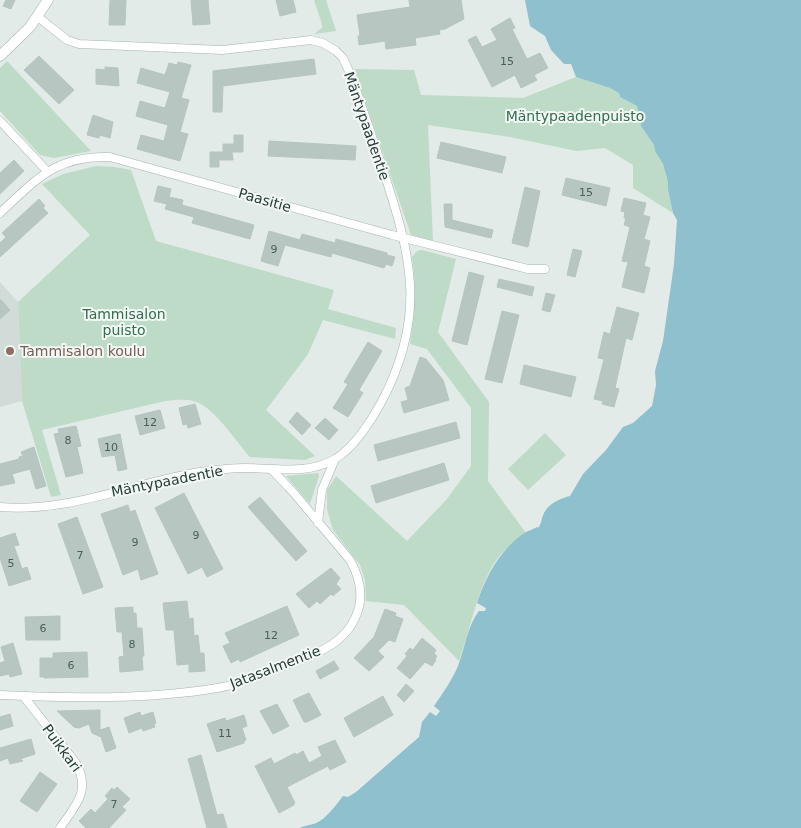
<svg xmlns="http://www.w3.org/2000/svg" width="801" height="828" font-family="'DejaVu Sans',sans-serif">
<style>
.built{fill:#d1dbd7}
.green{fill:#bddbc7}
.water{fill:#8ec0cd}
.building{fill:#b8c6c1;stroke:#b5c5bf}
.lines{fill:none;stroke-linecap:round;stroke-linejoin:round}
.minor-casing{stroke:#a5b3af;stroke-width:9}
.tertiary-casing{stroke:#a5b3af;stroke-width:11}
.minor{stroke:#fff;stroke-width:8}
.tertiary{stroke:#fff;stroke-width:10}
.education-dot{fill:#8d6e63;stroke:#f3f8f6;stroke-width:2}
.labels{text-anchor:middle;stroke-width:4;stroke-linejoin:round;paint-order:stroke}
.number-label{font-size:11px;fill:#495e59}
.park-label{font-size:14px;fill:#316f4c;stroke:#f3f8f6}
.street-label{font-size:14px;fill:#243b36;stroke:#f3f8f6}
.education-label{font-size:14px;fill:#785e54;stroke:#f3f8f6;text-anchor:start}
</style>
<rect width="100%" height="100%" fill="#e2ebe8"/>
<path class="built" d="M0 282 18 302 22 401 0 407Z"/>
<g class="green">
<path d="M314 0H326L336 31 314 34 322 28V24Z"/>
<path d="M7 61 91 151 54 158 40 155 0 111V68Z"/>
<path d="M354 69 414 70 421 95 523 98 576 77 610 88 619 93 620 97 637 106 641 126 654 145 655 151 663 164 668 182V190L673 213 633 188V165L605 148 576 151 510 137 428 125 433 241 411 235Z"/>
<path d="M96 166 115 167 131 170 156 241 334 290 328 309 396 328 395 339 323 320 308 354 266 410 315 456 305 460 250 457C236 441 219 415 201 404 190 398 177 400 165 401L42 430 61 495 51 497 22 401 18 302 90 235 42 184 63 174Z"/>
<path d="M422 250 456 259 438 332 489 402 488 481 526 533C517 541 504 549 497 559 478 585 470 630 459 661L404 605 366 601 365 580 360 565 333 530 327 509V490L336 476 407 541 447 499 471 466V408L427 349 410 344C414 316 417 286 412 257L417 251Z"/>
<path d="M545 433 566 455 528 490 508 469Z"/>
<path d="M318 473 319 476 310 504 286 476Z"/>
</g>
<path class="water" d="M525 0H801V828H300C305 825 312 825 316 823 325 820 337 804 343 796L348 797 356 792 419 737 422 722 430 712 436 716 440 711 434 706C443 693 452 680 458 666 465 648 467 626 479 611H485L486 608 477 603C486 575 501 548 526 532 530 530 534 529 537 527L538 528C542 523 541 519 544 513 548 504 561 498 570 496L583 474 606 450 623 427 633 423 652 406 656 385 655 371 663 341 674 264 677 220 673 213 668 190V182L663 164 655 151 654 145 641 126 637 106 620 97 619 93 610 88 576 77 571 64H564L551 50 545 36 530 26Z"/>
<g class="building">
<path d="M6 0H15L11 9 3 6Z"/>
<path d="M110 0H126L125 25H109Z"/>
<path d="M191 0H208L210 24 193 25Z"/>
<path d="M276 0H293L296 12 280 16Z"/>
<path d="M409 0H461L464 19 445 29 439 30 440 34 415 38 416 45 386 49 385 41 359 45 358 36H360L357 15 410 7Z"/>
<path d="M510 18 515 28 512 29 527 59 540 53 548 68 534 75 537 80 521 88 515 75 492 87 468 40 476 36 482 47 497 40 491 29Z"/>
<path d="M39 56 74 90 59 104 24 70Z"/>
<path d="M314 59 316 74 223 86 222 112H213V71Z"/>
<path d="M178 62 191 65 181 98 189 100 180 132 188 134 180 161 137 149 141 135 164 141 168 125 136 116 140 101 165 108 170 92 137 83 141 68 165 75 169 63 177 65Z"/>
<path d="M105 67 118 68 119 86 96 84V69L105 70Z"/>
<path d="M93 115 113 122 110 138 100 135 99 138 87 135Z"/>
<path d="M234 135H243V152H232L233 160H219V167H210V152H223V144H234Z"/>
<path d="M269 141 356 146 355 160 268 156Z"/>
<path d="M441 142 506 157 502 173 437 158Z"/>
<path d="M14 160 24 171 0 194V173Z"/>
<path d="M566 178 610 188 606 206 562 195Z"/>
<path d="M158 186 171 189 169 197 183 200 182 205 254 225 250 239 192 223 194 217 165 209 167 204 154 201Z"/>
<path d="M525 187 540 191 528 247 512 243Z"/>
<path d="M624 198 646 203 643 215 650 217 644 239 650 241 644 266 650 268 644 293 622 287 628 262 622 261 630 227 624 225 626 218H624L625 212 621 211Z"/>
<path d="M39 199 45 206 43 208 48 213 0 257V243L6 237 2 233Z"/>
<path d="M444 204H452V220L493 230 491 238 445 227Z"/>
<path d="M269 231 300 240 302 234 335 243 336 239 387 253V255L395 257 392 266 386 264 384 268 332 253 331 257 285 245 278 266 261 261Z"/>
<path d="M573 249 582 251 575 277 567 275Z"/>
<path d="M469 272 484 276 467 345 452 341Z"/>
<path d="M499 279 534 287 532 296 497 287Z"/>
<path d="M546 293 555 295 550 312 542 310Z"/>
<path d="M0 299 10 310 0 319Z"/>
<path d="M617 307 639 313 632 340 626 338 615 388 619 389 614 407 602 404 603 401 594 399 604 359 598 358 604 332 610 334Z"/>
<path d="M502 311 519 315 502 383 485 379Z"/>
<path d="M368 342 382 351 359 390 363 393 348 417 333 408 348 384 344 382Z"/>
<path d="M420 357 426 359 443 380 449 400 404 413 401 402 408 400 405 388 410 386Z"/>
<path d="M524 365 576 377 571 397 520 384Z"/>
<path d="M195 404 201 424 188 428 187 424 183 425 179 408Z"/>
<path d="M160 410 165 428 140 435 135 416Z"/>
<path d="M297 412 311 425 302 435 289 422Z"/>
<path d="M325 418 338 430 329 440 315 428Z"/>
<path d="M456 422 460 438 378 461 374 445Z"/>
<path d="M76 426 81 446 77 447 83 473 66 477 54 434 59 433 58 429Z"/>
<path d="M120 434 127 469 118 471 115 455 102 457 98 439Z"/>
<path d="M34 447 46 486 36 489 30 469 12 474 15 483 0 486V464L19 459V457L23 456 21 452Z"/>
<path d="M444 463 449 480 376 503 371 486Z"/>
<path d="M184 493 223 569 207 577 202 567 188 574 155 508Z"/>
<path d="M260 497 307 551 296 561 248 507Z"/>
<path d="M128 505 130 512 135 510 158 574 141 580 138 569 123 575 101 514Z"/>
<path d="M77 517 103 587 83 594 58 524Z"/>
<path d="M15 533 19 545 14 546 22 569 27 567 31 579 9 586 0 558V538Z"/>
<path d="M331 568 340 578 336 584 341 589 333 596 331 594 320 604 317 601 309 608 296 594Z"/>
<path d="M187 601 189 619 193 618 194 636 198 635 200 653H204L205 671 189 672V664L177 665 174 630H166L163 603Z"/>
<path d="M287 606 299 635 240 662 239 659 231 663 223 646 230 643 225 633Z"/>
<path d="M133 607V613H136L137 628H142L144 656H142L143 670 120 672 119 657 124 656 122 632H117L115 608Z"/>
<path d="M385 609 396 613 395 616 403 619 395 642 389 640 378 651 384 657 369 671 354 658 374 637Z"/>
<path d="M60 616V640H26L25 617Z"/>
<path d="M422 638 436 650 434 654 437 656 435 659 436 660 432 666 425 662 410 679 397 668 407 656 405 654 410 648 413 650Z"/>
<path d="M13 643 22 674 10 677 9 674 0 676V663L5 661 1 647Z"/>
<path d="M87 652 88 677 44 678V677H40V658H53V653Z"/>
<path d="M334 661 339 669 320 679 316 671Z"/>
<path d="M406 684 414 691 404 702 397 695Z"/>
<path d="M309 693 321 715 307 722H304L293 700Z"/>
<path d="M383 696 393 715 354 737 344 718Z"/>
<path d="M277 704 289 726 273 734 260 711Z"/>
<path d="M100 710V730L109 727 116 748 106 752 101 737 92 733 89 724 79 728 74 727 57 711Z"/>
<path d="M140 712 141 716 153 712 156 723 154 724 155 727 143 731 142 728 129 733 124 718Z"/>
<path d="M10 714 13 726 0 730V717Z"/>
<path d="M244 715 247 726 242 728 246 740 244 741V743L217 752 207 724 225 718 226 721Z"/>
<path d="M31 739 35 754 20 759 23 761 10 764 8 758 0 761V748Z"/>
<path d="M335 740 346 762 330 770 328 766 287 787 295 803H294V805L279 813 255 766 271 758 274 764 295 753 296 755 303 751 309 763 322 756 318 747Z"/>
<path d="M201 755 217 815 223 814 227 828H207L188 759Z"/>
<path d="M40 772 57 784 37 812 20 801Z"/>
<path d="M117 787 130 799 122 807 126 810 109 828H86L79 821 91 809 95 813 108 799 105 796 112 788 114 790Z"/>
</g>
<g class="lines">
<g class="minor-casing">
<g id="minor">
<path d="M0 121 47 171"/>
<path d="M0 213C37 179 56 155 110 157L392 235 528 269H545"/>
<path d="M0 507C67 513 134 483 200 472 215 470 230 468 245 468 275 468 308 475 335 459 353 449 372 420 382 401 425 319 413 262 386 179 375 145 364 112 352 78L343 58 336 51 323 43 311 40 222 50 79 44 67 40 38 17"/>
<path d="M318 523 322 490 335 459"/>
<path d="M0 695C71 698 146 700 217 688 238 685 258 676 278 668 312 655 349 646 359 607 363 590 358 574 350 560L293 492 271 469"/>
<path d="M24 697 76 763C91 791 76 805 60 828"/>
</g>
</g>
<g class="tertiary-casing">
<path id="tertiary" d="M0 56 30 27 48 0"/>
</g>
<use href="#minor" class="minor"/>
<use href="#tertiary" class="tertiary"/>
</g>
<circle class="education-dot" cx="10" cy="351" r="5"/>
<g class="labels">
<g class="number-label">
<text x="507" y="65">15</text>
<text x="586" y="196">15</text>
<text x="274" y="253">9</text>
<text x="150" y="426">12</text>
<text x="68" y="444">8</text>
<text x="111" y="451">10</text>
<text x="196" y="539">9</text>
<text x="135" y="546">9</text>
<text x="80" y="559">7</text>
<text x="11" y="567">5</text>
<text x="43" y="632">6</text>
<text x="271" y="639">12</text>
<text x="132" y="648">8</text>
<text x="71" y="669">6</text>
<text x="225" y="737">11</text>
<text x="114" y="808">7</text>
</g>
<g class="park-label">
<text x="575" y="121">Mäntypaadenpuisto</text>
<text x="124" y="319">Tammisalon<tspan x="124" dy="16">puisto</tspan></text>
</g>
<g class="street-label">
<text transform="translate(367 126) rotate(71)" y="5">Mäntypaadentie</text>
<text transform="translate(265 200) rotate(16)" y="5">Paasitie</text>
<text transform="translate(167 481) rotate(-11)" y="5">Mäntypaadentie</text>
<text transform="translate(275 667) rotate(-21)" y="5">Jatasalmentie</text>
<text transform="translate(62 748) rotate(54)" y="5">Puikkari</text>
</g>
<g class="education-label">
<text x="20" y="356">Tammisalon koulu</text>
</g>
</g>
</svg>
